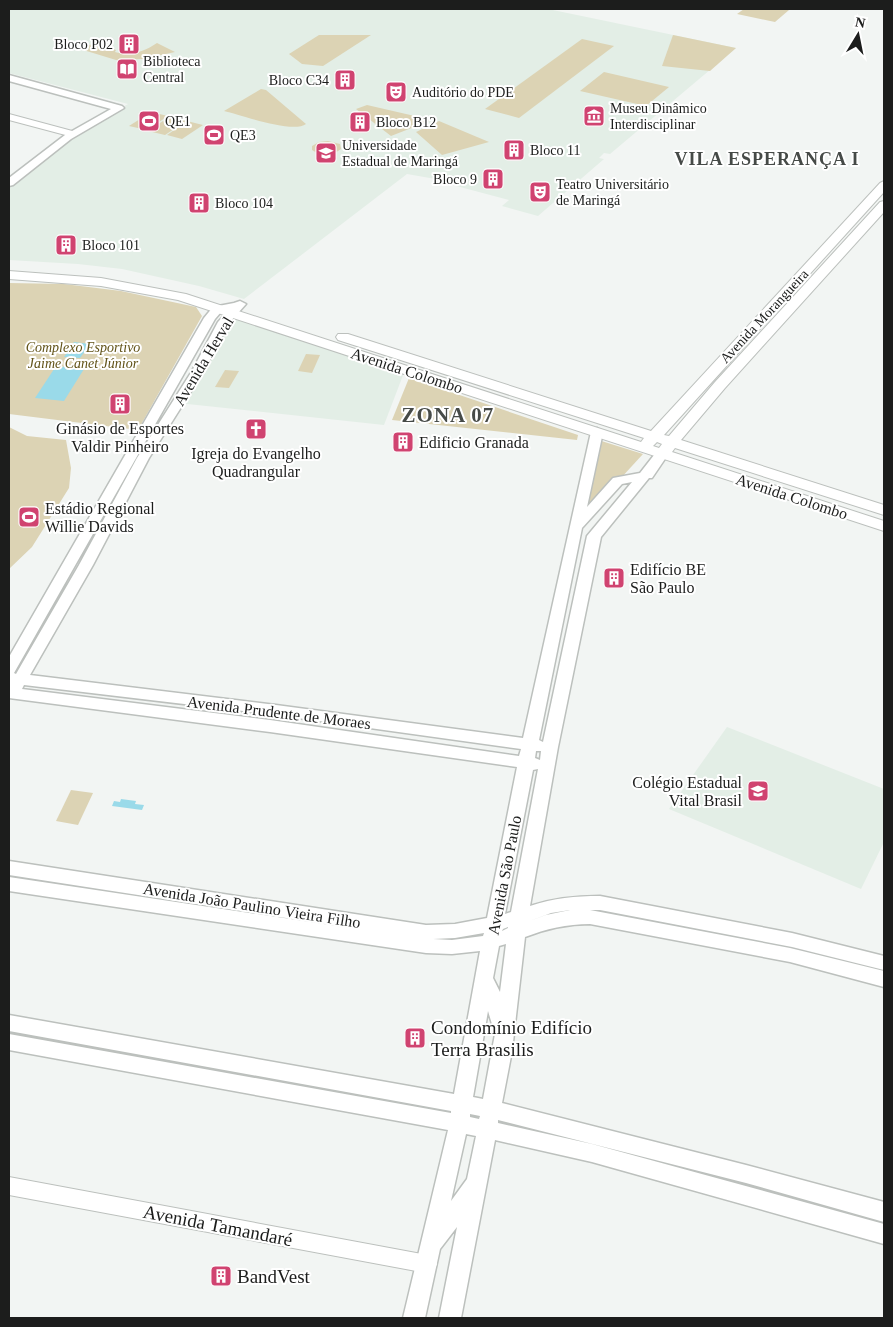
<svg xmlns="http://www.w3.org/2000/svg" width="893" height="1327" font-family="Georgia,serif">
<style>
.built{fill:#e3eee6}
.green{fill:#dcd3b4}
.water{fill:#9adae9}
.lines{fill:none;stroke-linecap:round;stroke-linejoin:round}
.tertiary-casing{stroke:#bcc0bd;stroke-width:2}
.secondary-casing{stroke:#bcc0bd;stroke-width:3}
.primary-casing{stroke:#bcc0bd;stroke-width:2}
.tertiary{fill:#fff;fill-rule:evenodd}
.secondary{fill:#fff;fill-rule:evenodd}
.primary{fill:#fff;fill-rule:evenodd}
.labels{text-anchor:middle;stroke-width:4;stroke-linejoin:round;paint-order:stroke}
.far-poi-label{font-size:14px;fill:#1c1d1c;stroke:#fff;text-anchor:start}
.far-street-label{font-size:14px;fill:#1c1d1c;stroke:#fff}
.far-park-label{font-size:14px;font-style:italic;fill:#615217;stroke:#fff}
.street-label{font-size:16px;fill:#1c1d1c;stroke:#fff}
.poi-label{font-size:16px;fill:#1c1d1c;stroke:#fff;text-anchor:start}
.far-district-label{font-size:18px;font-weight:bold;letter-spacing:1px;fill:#464a47;stroke:#fff}
.near-poi-label{font-size:19px;fill:#1c1d1c;stroke:#fff;text-anchor:start}
.near-street-label{font-size:19px;fill:#1c1d1c;stroke:#fff}
.district-label{font-size:21px;font-weight:bold;letter-spacing:1px;fill:#464a47;stroke:#fff}
</style>
<rect width="100%" height="100%" fill="#f2f5f3"/>
<g class="built">
<path d="M9 9H548L736 48 610 154 604 153 599 158 604 159 538 216 502 206 509 200 445 183 447 181 407 174 244 299 199 286 122 269 78 264 9 260V185L73 135 128 104 9 73Z"/>
<path d="M231 313 405 370 384 425 178 403Z"/>
<path d="M727 727 884 789V842L861 889 669 809Z"/>
</g>
<g class="green">
<path d="M744 9H782L789 10 775 22 737 14Z"/>
<path d="M319 35H371L323 66 302 64 289 54Z"/>
<path d="M673 35 736 48 710 71 662 66Z"/>
<path d="M582 39 614 46 519 118 485 109Z"/>
<path d="M157 43 175 52 143 59 116 60 80 49C90 41 105 45 116 50L115 52C130 56 144 52 157 43Z"/>
<path d="M604 72 669 87 646 106 580 91Z"/>
<path d="M261 89 266 90 306 124C293 134 241 115 224 111Z"/>
<path d="M367 105 432 120 391 136 356 109Z"/>
<path d="M151 112 168 116 147 130 129 126Z"/>
<path d="M169 117 186 121 165 135 148 131Z"/>
<path d="M187 121 203 125 182 139 167 135Z"/>
<path d="M439 121 489 142 442 155 416 132Z"/>
<path d="M328 141 340 144 341 149C333 156 321 156 312 150V146L319 142Z"/>
<path d="M9 283 64 284 121 291 196 307 202 316 138 430 9 414Z"/>
<path d="M306 354 320 355 312 373 298 371Z"/>
<path d="M225 370 239 371 229 388 215 387Z"/>
<path d="M409 378 578 435 577 440 392 420Z"/>
<path d="M9 427 27 436 66 440 71 468 69 488 32 547 9 569Z"/>
<path d="M595 439 643 454 575 528Z"/>
<path d="M71 790 93 793 78 825 56 821Z"/>
</g>
<g class="water">
<path d="M74 342 90 344 80 358 64 357Z"/>
<path d="M56 366 84 369 64 401 35 398Z"/>
<path d="M121 799 136 801 135 804 144 805 142 810 112 806 114 801 120 802Z"/>
</g>
<g class="lines">
<g class="tertiary-casing">
<g id="tertiary">
<path d="M9 114 76 132 77 134 73 137 9 120Z"/>
<path d="M9 1177 427 1255 434 1257 437 1264 434 1271 427 1273 9 1195Z"/>
</g>
</g>
<g class="secondary-casing">
<g id="secondary">
<path d="M9 75 122 106 124 108 71 139 13 185 9 186V178L65 135 111 109 9 81Z"/>
<path d="M240 301 246 304 229 323 204 371 149 458 93 565 30 675 276 705 523 738 591 432 597 428 603 432 587 507 613 478 640 473 658 450H668L669 453 652 478H649L601 537 558 747 530 906C554 898 575 896 600 896L792 933 884 956V970L792 947 600 910H590L790 948 884 971V987L790 962 590 924C567 924 546 929 525 937L512 1051 502 1103 746 1165 884 1202V1222L746 1183 498 1120V1123L592 1144 884 1224V1244L592 1162 495 1140 461 1318H439L457 1227 440 1249 425 1318H403L448 1130 9 1050V1034L451 1113V1111L9 1031V1015L454 1094 480 951 452 954 426 953 9 891V877L357 929 9 875V861L426 925 455 924 487 918 517 767 270 732 9 698V657L204 318 213 307 234 303ZM229 310 218 322 192 371 137 458 79 565 16 674 14 673 215 319 221 312ZM632 482 587 536 543 742 539 740 582 528 622 484ZM24 685 276 715 521 749 519 756 270 720 22 689ZM536 751H541L540 760 535 758ZM538 769 511 912 505 914 533 770ZM570 910 546 915 527 922 551 913ZM508 927V928L502 931 503 929ZM484 933 483 936 452 940 433 939 455 938ZM506 944 500 992 493 978 499 946ZM488 1011 495 1034 483 1099 473 1097ZM470 1114 480 1116 479 1119 470 1117ZM466 1134 476 1136 467 1179 451 1201Z"/>
</g>
</g>
<g class="primary-casing">
<path id="primary" d="M884 181V192L664 435 669 436 715 382 880 202 884 201V212L725 388 681 440 884 505V515L675 448 672 452 884 521V531L178 300 101 286 9 279V271L101 278 186 294 641 442 644 438 338 340 336 337 338 334H348L651 431 880 183ZM657 442 662 444 659 448 653 446Z"/>
</g>
<use href="#tertiary" class="tertiary"/>
<use href="#secondary" class="secondary"/>
<use href="#primary" class="primary"/>
</g>
<defs>
<g id="building-square" transform="scale(1.125)"><rect x="-9" y="-9" width="18" height="18" rx="4" fill="#d04370" stroke="#fff"/><path d="M-4-6H4V6H1V3H-1V6H-4ZM-2.5-4.3h1.7v1.8h-1.7ZM.8-4.3h1.7v1.8H.8ZM-2.5-1h1.7V.8h-1.7ZM.8-1h1.7V.8H.8Z" fill="#fff"/></g>
<g id="library-square" transform="scale(1.125)"><rect x="-9" y="-9" width="18" height="18" rx="4" fill="#d04370" stroke="#fff"/><path d="M-6-4Q-3-5.5-.7-3.5V5Q-3 3-6 4ZM6-4Q3-5.5 .7-3.5V5Q3 3 6 4Z" fill="#fff"/></g>
<g id="theatre-square" transform="scale(1.125)"><rect x="-9" y="-9" width="18" height="18" rx="4" fill="#d04370" stroke="#fff"/><path d="M-5-5.5Q0-4 5-5.5V0Q5 5 0 6Q-5 5-5 0ZM-3.3-2.5H-1v1.5H-3.3ZM1-2.5H3.3v1.5H1ZM-2.8 1Q0 5.5 2.8 1Z" fill="#fff"/></g>
<g id="museum-square" transform="scale(1.125)"><rect x="-9" y="-9" width="18" height="18" rx="4" fill="#d04370" stroke="#fff"/><path d="M0-6L6-3V-2H-6V-3ZM-5-1h2V3h-2ZM-1-1h2V3h-2ZM3-1h2V3H3ZM-6 4H6V6H-6Z" fill="#fff"/></g>
<g id="stadium-square" transform="scale(1.125)"><rect x="-9" y="-9" width="18" height="18" rx="4" fill="#d04370" stroke="#fff"/><path d="M0-5a6.5 5 0 1 0 0 10a6.5 5 0 1 0 0-10ZM-3.5-1.8h7v3.6h-7Z" fill="#fff"/></g>
<g id="university-square" transform="scale(1.125)"><rect x="-9" y="-9" width="18" height="18" rx="4" fill="#d04370" stroke="#fff"/><path d="M0-5L7-2L0 1L-7-2ZM-4 1L0 2.5L4 1V4Q0 6-4 4Z" fill="#fff"/></g>
<g id="church-square" transform="scale(1.125)"><rect x="-9" y="-9" width="18" height="18" rx="4" fill="#d04370" stroke="#fff"/><path d="M-1.2-6h2.4v3.5h3.3v2.4h-3.3V6h-2.4V-.1h-3.3v-2.4h3.3Z" fill="#fff"/></g>
<g id="school-square" transform="scale(1.125)"><rect x="-9" y="-9" width="18" height="18" rx="4" fill="#d04370" stroke="#fff"/><path d="M0-5L7-2L0 1L-7-2ZM-4 1L0 2.5L4 1V4Q0 6-4 4Z" fill="#fff"/></g>
</defs>
<g fill-rule="evenodd">
<use href="#building-square" x="129" y="44"/>
<use href="#library-square" x="127" y="69"/>
<use href="#building-square" x="345" y="80"/>
<use href="#theatre-square" x="396" y="92"/>
<use href="#museum-square" x="594" y="116"/>
<use href="#stadium-square" x="149" y="121"/>
<use href="#building-square" x="360" y="122"/>
<use href="#stadium-square" x="214" y="135"/>
<use href="#building-square" x="514" y="150"/>
<use href="#university-square" x="326" y="153"/>
<use href="#building-square" x="493" y="179"/>
<use href="#theatre-square" x="540" y="192"/>
<use href="#building-square" x="199" y="203"/>
<use href="#building-square" x="66" y="245"/>
<use href="#building-square" x="120" y="404"/>
<use href="#church-square" x="256" y="429"/>
<use href="#building-square" x="403" y="442"/>
<use href="#stadium-square" x="29" y="517"/>
<use href="#building-square" x="614" y="578"/>
<use href="#school-square" x="758" y="791"/>
<use href="#building-square" x="415" y="1038"/>
<use href="#building-square" x="221" y="1276"/>
</g>
<g class="labels">
<g class="far-poi-label">
<text x="113" y="49" text-anchor="end">Bloco P02</text>
<text x="143" y="66">Biblioteca<tspan x="143" dy="16">Central</tspan></text>
<text x="329" y="85" text-anchor="end">Bloco C34</text>
<text x="412" y="97">Auditório do PDE</text>
<text x="610" y="113">Museu Dinâmico<tspan x="610" dy="16">Interdisciplinar</tspan></text>
<text x="165" y="126">QE1</text>
<text x="376" y="127">Bloco B12</text>
<text x="230" y="140">QE3</text>
<text x="342" y="150">Universidade<tspan x="342" dy="16">Estadual de Maringá</tspan></text>
<text x="530" y="155">Bloco 11</text>
<text x="477" y="184" text-anchor="end">Bloco 9</text>
<text x="556" y="189">Teatro Universitário<tspan x="556" dy="16">de Maringá</tspan></text>
<text x="215" y="208">Bloco 104</text>
<text x="82" y="250">Bloco 101</text>
</g>
<g class="far-street-label">
<text transform="translate(764 316) rotate(-47)" y="5">Avenida Morangueira</text>
</g>
<g class="far-park-label">
<text x="83" y="352">Complexo Esportivo<tspan x="83" dy="16">Jaime Canet Júnior</tspan></text>
</g>
<g class="street-label">
<text transform="translate(203 361) rotate(-59)" y="6">Avenida Herval</text>
<text transform="translate(407 370) rotate(18)" y="6">Avenida Colombo</text>
<text transform="translate(792 496) rotate(18)" y="6">Avenida Colombo</text>
<text transform="translate(279 712) rotate(7)" y="6">Avenida Prudente de Moraes</text>
<text transform="translate(504 875) rotate(-79)" y="6">Avenida São Paulo</text>
<text transform="translate(252 905) rotate(9)" y="6">Avenida João Paulino Vieira Filho</text>
</g>
<g class="poi-label">
<text x="120" y="434" text-anchor="middle">Ginásio de Esportes<tspan x="120" dy="18">Valdir Pinheiro</tspan></text>
<text x="419" y="448">Edificio Granada</text>
<text x="256" y="459" text-anchor="middle">Igreja do Evangelho<tspan x="256" dy="18">Quadrangular</tspan></text>
<text x="45" y="514">Estádio Regional<tspan x="45" dy="18">Willie Davids</tspan></text>
<text x="630" y="575">Edifício BE<tspan x="630" dy="18">São Paulo</tspan></text>
<text x="742" y="788" text-anchor="end">Colégio Estadual<tspan x="742" dy="18">Vital Brasil</tspan></text>
</g>
<g class="far-district-label">
<text x="767" y="165">VILA ESPERANÇA I</text>
</g>
<g class="near-poi-label">
<text x="431" y="1034">Condomínio Edifício<tspan x="431" dy="22">Terra Brasilis</tspan></text>
<text x="237" y="1283">BandVest</text>
</g>
<g class="near-street-label">
<text transform="translate(218 1225) rotate(11)" y="7">Avenida Tamandaré</text>
</g>
<g class="district-label">
<text x="448" y="422">ZONA 07</text>
</g>
</g>
<rect width="893" height="1327" fill="none" stroke="#1c1d1c" stroke-width="20"/>
<g transform="translate(858 35) rotate(10)" stroke="#ffffff" stroke-width="4" paint-order="stroke">
<path d="M0-4L9 19L0 12L-9 19Z" fill="#1c1d1c"/>
<text y="-8" font-size="14" font-weight="bold" text-anchor="middle" fill="#1c1d1c">N</text>
</g>
</svg>
